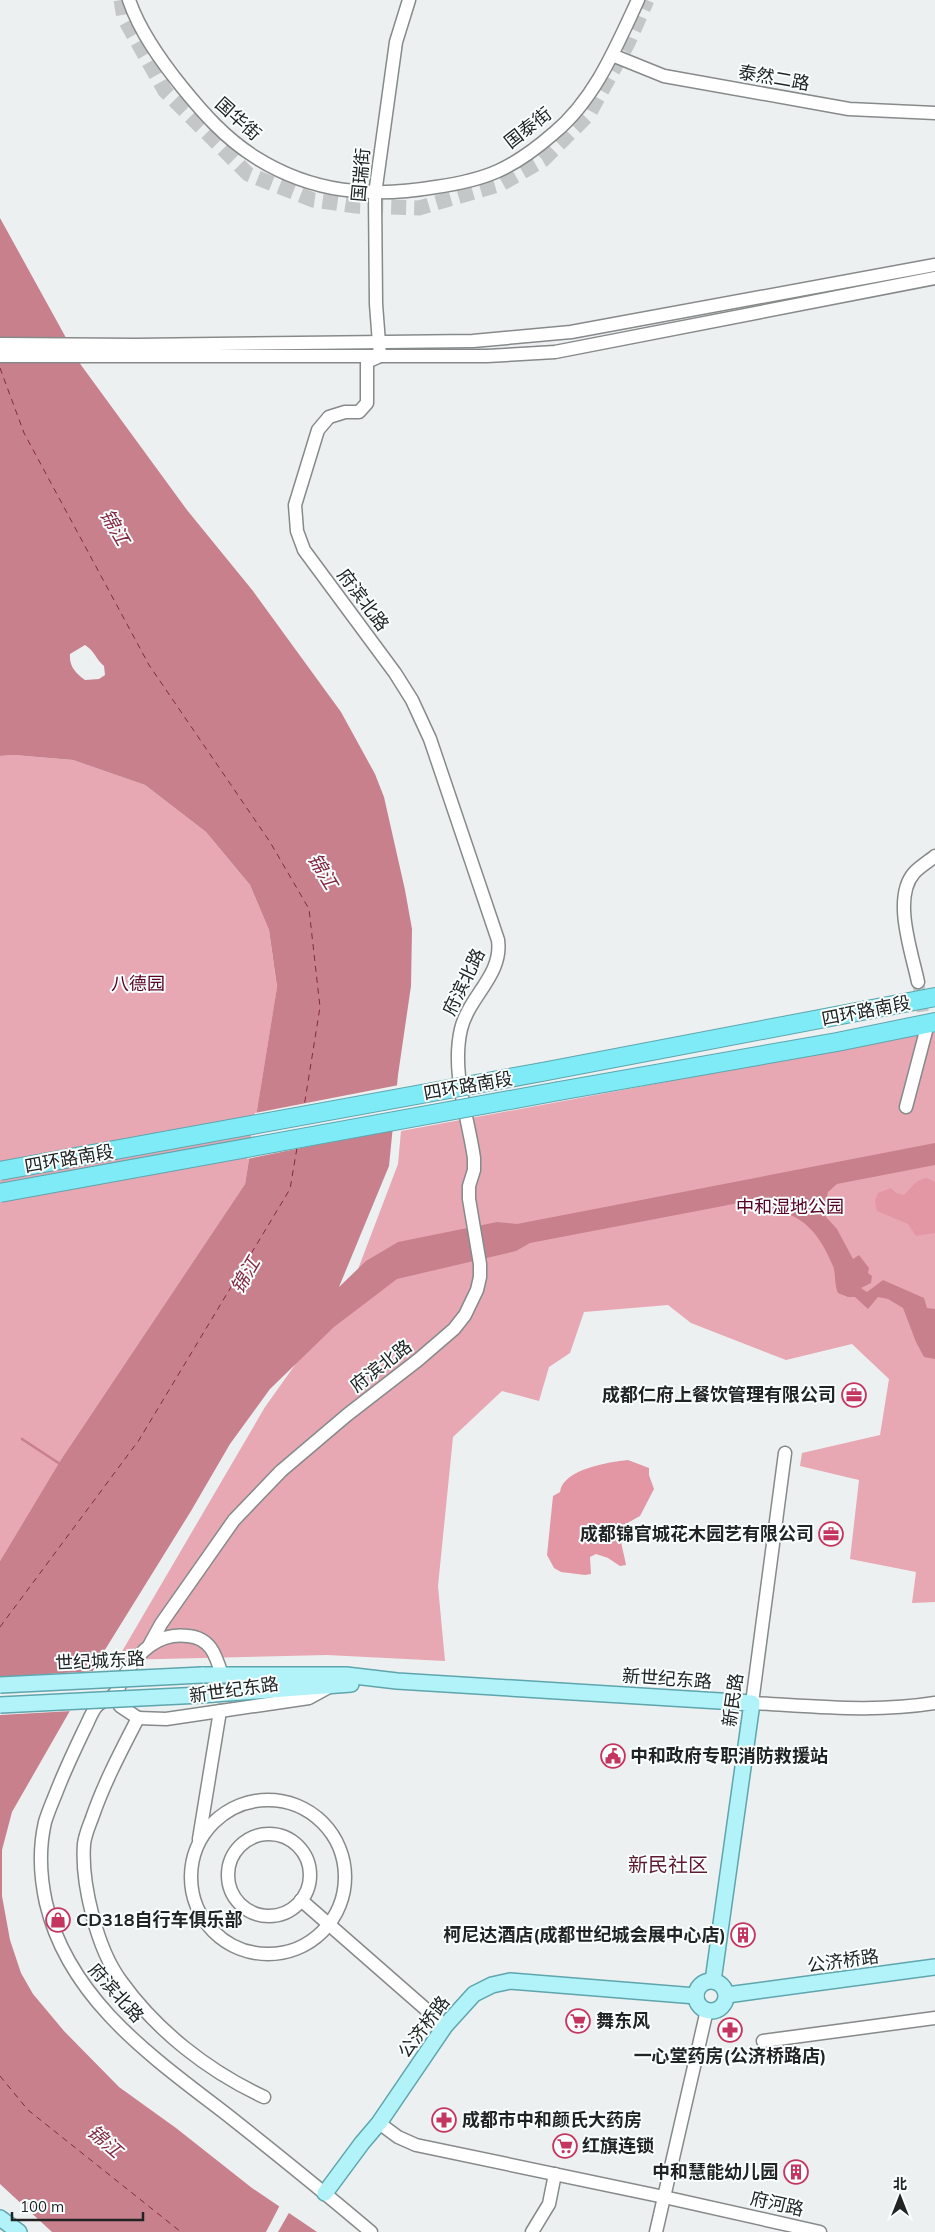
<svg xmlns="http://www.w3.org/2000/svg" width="935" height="2232" font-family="Mulish,'Noto Sans SC',sans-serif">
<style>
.green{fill:#e7a8b3}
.forest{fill:#e397a5}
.water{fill:#c9808d;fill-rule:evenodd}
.pier{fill:#ecf0f1}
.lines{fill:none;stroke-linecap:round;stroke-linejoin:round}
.stream{stroke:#c9808d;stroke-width:2.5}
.ferry{stroke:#822941;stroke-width:1;stroke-dasharray:6 5;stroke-linecap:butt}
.minor-tunnel{stroke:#c4c7c8;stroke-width:12;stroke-dasharray:12 6;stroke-linecap:butt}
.major-tunnel{stroke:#c4c7c8;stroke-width:15;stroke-dasharray:15 8;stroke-linecap:butt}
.minor-casing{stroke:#868a8a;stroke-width:15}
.major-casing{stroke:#5ea5ad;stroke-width:18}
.highway-casing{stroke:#5ea5ad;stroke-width:20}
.minor{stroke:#fff;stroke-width:12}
.major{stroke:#b2f3fa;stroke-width:15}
.highway{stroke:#7febf7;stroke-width:18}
.major-bridge-casing{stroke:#5ea5ad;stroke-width:18;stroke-linecap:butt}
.highway-bridge-casing{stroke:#5ea5ad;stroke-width:20;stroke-linecap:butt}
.major-bridge{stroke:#b2f3fa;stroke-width:15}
.highway-bridge{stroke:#7febf7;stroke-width:18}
.labels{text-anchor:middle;stroke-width:4;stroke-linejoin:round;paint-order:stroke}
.street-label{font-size:18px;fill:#222424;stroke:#f9fefe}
.park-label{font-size:18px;fill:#5a0022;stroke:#f9fefe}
.poi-label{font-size:18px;font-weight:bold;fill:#222424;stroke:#f9fefe;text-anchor:start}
.water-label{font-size:19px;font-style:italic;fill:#822941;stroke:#f9fefe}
.quarter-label{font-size:20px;fill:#601b2e;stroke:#f9fefe}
</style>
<rect width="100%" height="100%" fill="#ecf0f1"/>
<g class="green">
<path d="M14 755 73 760 145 785 206 832 250 885 269 930 277 988 245 1184 60 1461 0 1561V756Z"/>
<path d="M935 1032V1602L912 1603 916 1572 850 1559 859 1480 800 1466 802 1453 880 1435 889 1379 852 1344 786 1360 691 1323 668 1305 584 1312 570 1353 549 1367 539 1401 502 1391 453 1437 438 1586 445 1661 327 1655 117 1660 265 1407 352 1285 398 1164 401 1131Z"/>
</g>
<g class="forest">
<path d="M927 1178 935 1182V1233L916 1236 908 1224 877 1211 875 1201 878 1193 891 1188 896 1193 904 1195C913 1187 914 1180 927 1178Z"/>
<path d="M628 1460 649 1468V1475L654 1489 640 1516 622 1526C618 1538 624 1552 626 1565L620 1566 608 1558 596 1554 590 1557 591 1574 585 1575 561 1572 554 1568 547 1555 553 1496 560 1492C563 1469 609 1462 628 1460Z"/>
</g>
<path class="water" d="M0 218 81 365 187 510 253 591 341 712 375 774 384 797 405 890 412 929 411 986 398 1075 389 1166 339 1287 366 1261 398 1242 497 1222 517 1224 935 1143V1165L837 1184 828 1192 824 1208 826 1217 837 1229 853 1259 859 1255 869 1268 868 1273 872 1276 871 1283 861 1288 867 1292 883 1280 924 1298 927 1308 935 1309V1359L924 1357 916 1342 903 1308 888 1299 878 1297 868 1309 855 1297H848L838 1293C834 1284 836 1274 833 1266 813 1218 792 1211 744 1202L530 1243 516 1251 397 1279 334 1327 270 1389 230 1444 191 1511 103 1653 12 1812 2 1850V1896L10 1940 21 1973 33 1994 64 2031 119 2087 176 2128 252 2188 317 2232H52L0 2184V1561L60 1461 245 1184 277 987 269 930 250 885 206 832 145 785 73 760 14 755 0 756ZM85 645C95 651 96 660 104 666L105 675 99 679 85 680C76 673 69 667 70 654Z"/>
<g class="pier">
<path d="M399 1085 395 1129 247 1159 255 1113Z"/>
<path d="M95 1671 72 1711 0 1715V1677Z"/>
<path d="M280 2205 290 2211 278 2232H266Z"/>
</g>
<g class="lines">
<path class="stream" d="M22 1439 60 1464"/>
<g class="ferry">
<path d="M0 368 24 433 149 665 270 842 309 909 320 1007 304 1107"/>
<path d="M0 1627 139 1440 290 1189 297 1148"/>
<path d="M0 2076 28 2110 181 2232"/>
</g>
<path class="minor-tunnel" d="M918 982 926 1031"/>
<path class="major-tunnel" d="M121 0 124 18 165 91 248 174 313 200 356 206 419 208 501 184 543 160 589 114 628 43 647 0"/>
<g class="minor-casing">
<g id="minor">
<path d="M129 0C140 32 161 61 182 87 203 113 225 138 255 157 312 193 371 198 436 187 457 184 478 180 498 171 518 162 538 147 554 133 595 99 616 47 638 0"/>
<path d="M612 55 664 76 849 109 935 113"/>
<path d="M0 344 136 345 473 341 571 332 935 265"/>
<path d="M0 356H487L555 352 935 278"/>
<path d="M918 982C912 953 892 898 914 873 919 867 928 862 935 856"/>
<path d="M906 1107 926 1031"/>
<path d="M785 1453 752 1703C813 1706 874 1713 935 1703"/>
<path d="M150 1644 161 1624 234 1520 281 1471 347 1415 418 1360 454 1329 465 1315 477 1290 480 1277V1264L469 1199V1186L474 1170V1158C468 1116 451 1072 461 1029 469 996 503 975 498 940L430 739 412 700 395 673 304 550 297 531 295 505 318 430 329 417 345 412H359L367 403V362L380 356 376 304 375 194 396 42 409 0"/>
<path d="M222 1675C216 1656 211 1638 188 1636 160 1632 140 1650 126 1673 120 1682 120 1691 110 1698 106 1700 99 1703 96 1707 91 1713 88 1723 84 1730 74 1751 64 1772 56 1793 52 1803 48 1812 45 1822 39 1848 40 1876 46 1903 69 2001 155 2059 230 2117 278 2155 325 2193 371 2232"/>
<path d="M117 1693 120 1706 138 1718"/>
<path d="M138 1718C121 1751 104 1783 92 1818 89 1826 85 1835 84 1844 81 1883 97 1949 121 1981 157 2031 208 2071 264 2097"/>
<path d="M138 1718 166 1719 309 1698 331 1686"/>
<circle cx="268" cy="1877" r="77"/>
<circle cx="269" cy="1875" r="41"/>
<path d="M199 1839 220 1711"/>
<path d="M301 1900 445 2026"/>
<path d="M763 2041 935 2018"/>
<path d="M379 2123 398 2137 416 2145 664 2197 820 2232"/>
<path d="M532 2232 549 2204 555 2174"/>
<path d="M656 2232 707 2010"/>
</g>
</g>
<g class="major-casing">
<g id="major">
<path d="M202 1675H346L397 1681 752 1703 713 1981"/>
<path d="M201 1695 351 1684"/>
<circle cx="711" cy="1996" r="15"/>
<path d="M727 1995 935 1967"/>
<path d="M325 2193 362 2143 379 2123 445 2026 474 1994 492 1985 510 1981 696 1996"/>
<path d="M0 2218 19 2232"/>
</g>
</g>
<g class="highway-casing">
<g id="highway">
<path d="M542 1072 935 997"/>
<path d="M559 1091 837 1042 935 1022"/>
</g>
</g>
<use href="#minor" class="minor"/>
<use href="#major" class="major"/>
<use href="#highway" class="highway"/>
<g class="major-bridge-casing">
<g id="major-bridge">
<path d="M0 1685 202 1675"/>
<path d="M0 1705 201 1695"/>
</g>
</g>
<g class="highway-bridge-casing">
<g id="highway-bridge">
<path d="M0 1171 542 1072"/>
<path d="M0 1193 559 1091"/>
</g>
</g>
<use href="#major-bridge" class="major-bridge"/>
<use href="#highway-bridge" class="highway-bridge"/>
</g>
<defs>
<g id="office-ring" transform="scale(1.25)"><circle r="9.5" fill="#f9fefe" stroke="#c4355f" stroke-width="1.5"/><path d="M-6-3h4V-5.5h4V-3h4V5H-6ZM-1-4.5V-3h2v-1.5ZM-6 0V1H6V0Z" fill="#c4355f"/></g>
<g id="civic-ring" transform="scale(1.25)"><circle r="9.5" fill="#f9fefe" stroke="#c4355f" stroke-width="1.5"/><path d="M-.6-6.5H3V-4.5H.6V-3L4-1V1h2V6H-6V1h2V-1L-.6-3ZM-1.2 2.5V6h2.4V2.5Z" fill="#c4355f"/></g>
<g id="shop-ring" transform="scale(1.25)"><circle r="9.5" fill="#f9fefe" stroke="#c4355f" stroke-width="1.5"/><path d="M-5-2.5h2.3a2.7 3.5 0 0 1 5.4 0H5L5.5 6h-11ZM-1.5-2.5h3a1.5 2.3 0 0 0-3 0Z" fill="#c4355f"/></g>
<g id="building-ring" transform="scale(1.25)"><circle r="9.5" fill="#f9fefe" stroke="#c4355f" stroke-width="1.5"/><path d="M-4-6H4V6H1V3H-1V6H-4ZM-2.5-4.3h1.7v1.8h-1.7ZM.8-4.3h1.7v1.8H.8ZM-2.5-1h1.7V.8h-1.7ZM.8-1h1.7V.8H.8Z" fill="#c4355f"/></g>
<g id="supermarket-ring" transform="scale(1.25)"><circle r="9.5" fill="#f9fefe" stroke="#c4355f" stroke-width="1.5"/><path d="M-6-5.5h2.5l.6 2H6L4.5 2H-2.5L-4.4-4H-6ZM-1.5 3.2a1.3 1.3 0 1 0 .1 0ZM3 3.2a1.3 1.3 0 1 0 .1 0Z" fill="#c4355f"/></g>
<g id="pharmacy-ring" transform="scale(1.25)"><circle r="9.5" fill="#f9fefe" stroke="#c4355f" stroke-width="1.5"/><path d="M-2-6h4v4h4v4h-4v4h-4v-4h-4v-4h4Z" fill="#c4355f"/></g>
</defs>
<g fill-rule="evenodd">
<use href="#office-ring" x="854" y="1395"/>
<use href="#office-ring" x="831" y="1534"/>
<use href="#civic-ring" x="613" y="1756"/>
<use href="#shop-ring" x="58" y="1920"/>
<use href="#building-ring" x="743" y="1935"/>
<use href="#supermarket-ring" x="578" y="2021"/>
<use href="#pharmacy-ring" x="730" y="2030"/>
<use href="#pharmacy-ring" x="444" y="2120"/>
<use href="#supermarket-ring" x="565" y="2146"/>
<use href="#building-ring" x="796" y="2172"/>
</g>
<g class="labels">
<g class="street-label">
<text transform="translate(774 78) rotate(10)" y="6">泰然二路</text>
<text transform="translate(238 119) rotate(42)" y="6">国华街</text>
<text transform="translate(528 128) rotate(-38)" y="6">国泰街</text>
<text transform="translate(361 175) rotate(-85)" y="6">国瑞街</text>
<text transform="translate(363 600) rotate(53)" y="6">府滨北路</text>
<text transform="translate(464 982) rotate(-64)" y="6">府滨北路</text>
<text transform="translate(866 1011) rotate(-11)" y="6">四环路南段</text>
<text transform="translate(468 1086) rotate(-10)" y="6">四环路南段</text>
<text transform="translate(69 1159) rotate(-10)" y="6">四环路南段</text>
<text transform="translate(381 1366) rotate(-38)" y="6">府滨北路</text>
<text transform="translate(100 1661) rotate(-3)" y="6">世纪城东路</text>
<text transform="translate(667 1679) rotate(4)" y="6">新世纪东路</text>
<text transform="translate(234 1690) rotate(-8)" y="6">新世纪东路</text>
<text transform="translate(733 1700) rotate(-82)" y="6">新民路</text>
<text transform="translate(843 1961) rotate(-8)" y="6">公济桥路</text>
<text transform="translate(116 1993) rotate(48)" y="6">府滨北路</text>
<text transform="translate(424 2027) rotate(-53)" y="6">公济桥路</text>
<text transform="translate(777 2204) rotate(13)" y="6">府河路</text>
</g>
<g class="park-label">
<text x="138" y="990">八德园</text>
<text x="790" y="1213">中和湿地公园</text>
</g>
<g class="poi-label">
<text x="836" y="1401" text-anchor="end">成都仁府上餐饮管理有限公司</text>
<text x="814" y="1540" text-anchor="end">成都锦官城花木园艺有限公司</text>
<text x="630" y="1762">中和政府专职消防救援站</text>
<text x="76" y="1926">CD318自行车俱乐部</text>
<text x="726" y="1941" text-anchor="end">柯尼达酒店(成都世纪城会展中心店)</text>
<text x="596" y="2027">舞东风</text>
<text x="730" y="2062" text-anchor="middle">一心堂药房(公济桥路店)</text>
<text x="462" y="2126">成都市中和颜氏大药房</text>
<text x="582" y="2152">红旗连锁</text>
<text x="778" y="2178" text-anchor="end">中和慧能幼儿园</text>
</g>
<g class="water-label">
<text transform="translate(115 527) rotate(60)" y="7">锦江</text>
<text transform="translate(323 871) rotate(59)" y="7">锦江</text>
<text transform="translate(245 1275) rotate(-60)" y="7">锦江</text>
<text transform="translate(105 2141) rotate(41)" y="7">锦江</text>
</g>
<g class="quarter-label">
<text x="668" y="1872">新民社区</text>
</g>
</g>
<g transform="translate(900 2197)" stroke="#f9fefe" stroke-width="4" paint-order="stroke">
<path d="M0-4L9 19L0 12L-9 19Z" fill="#222424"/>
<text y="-8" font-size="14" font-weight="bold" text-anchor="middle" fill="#222424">北</text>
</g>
<path d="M12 2212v8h131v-8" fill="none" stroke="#222424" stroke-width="2.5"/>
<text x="20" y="2212" font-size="15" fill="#222424" stroke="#f9fefe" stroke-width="4" paint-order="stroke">100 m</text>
</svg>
